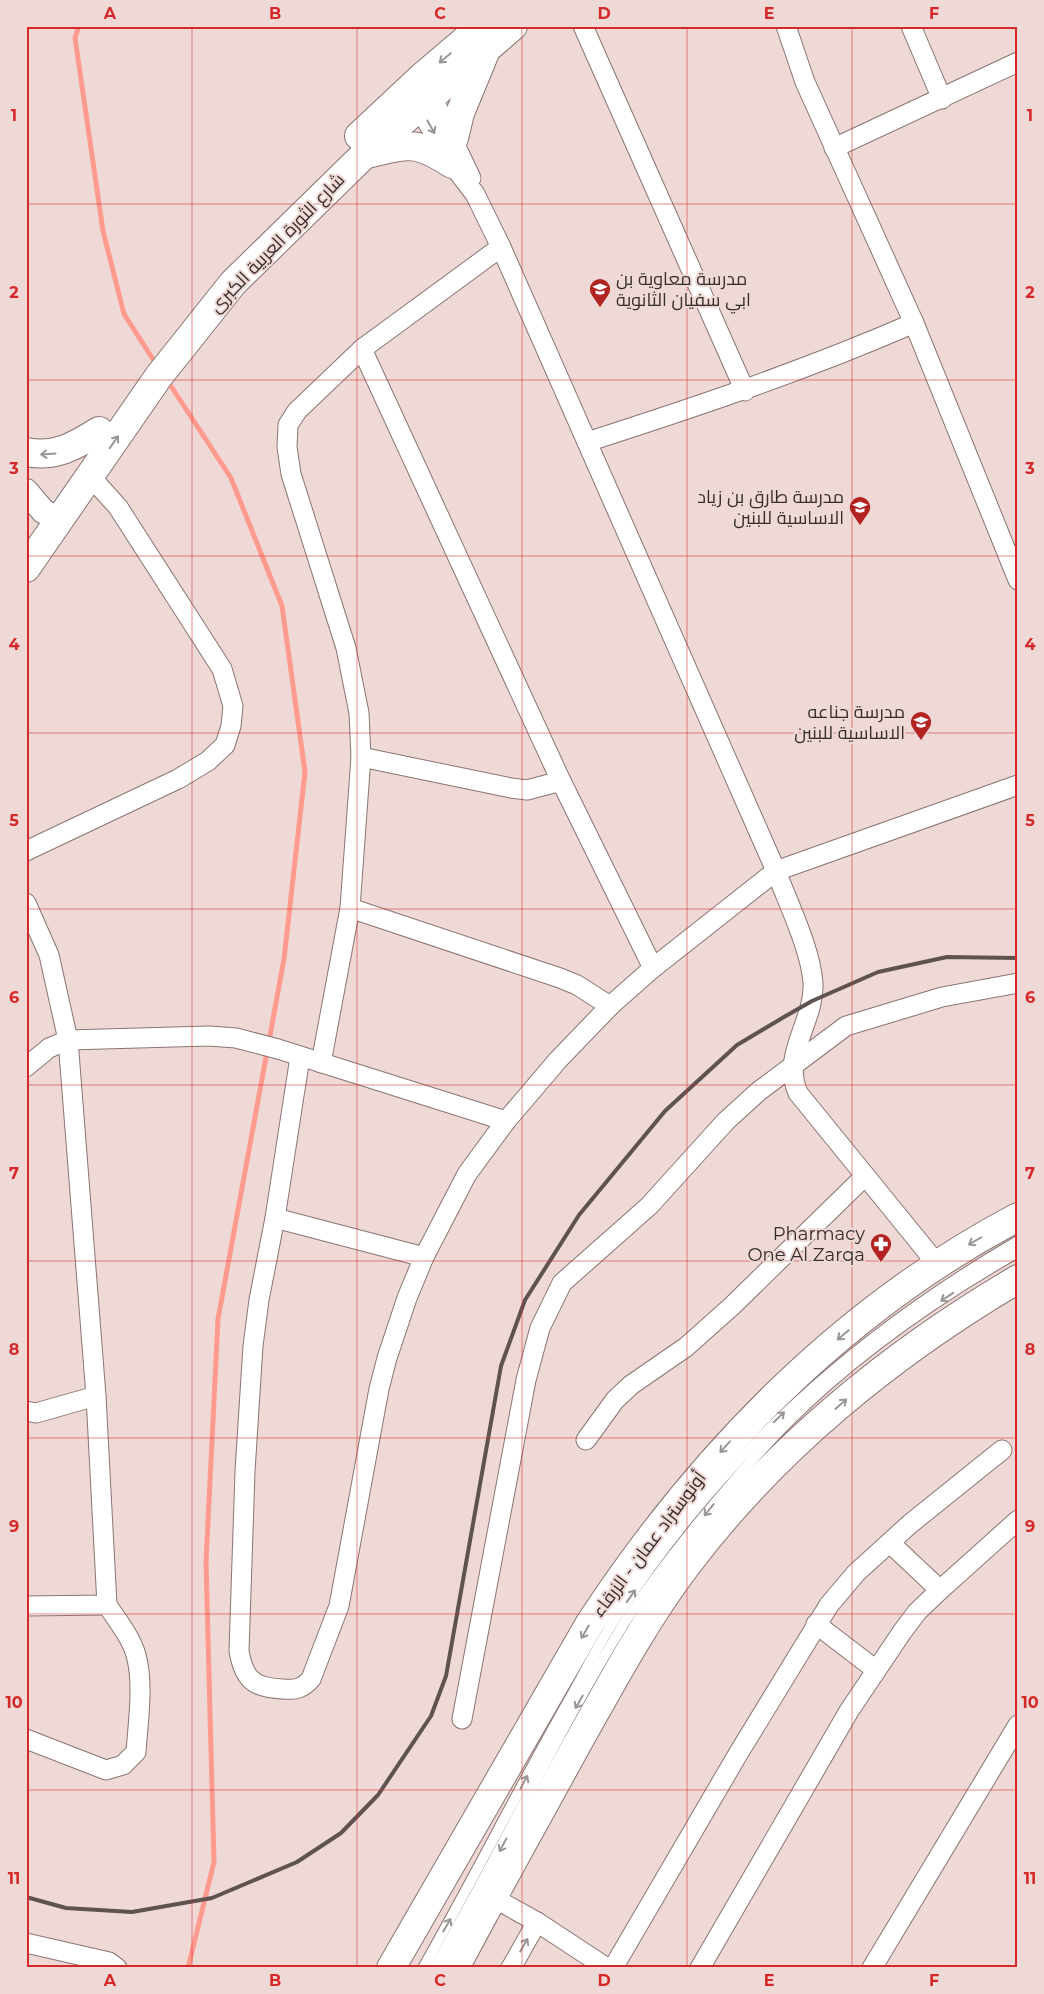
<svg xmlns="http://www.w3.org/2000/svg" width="1044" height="1994" font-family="Montserrat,Cairo,sans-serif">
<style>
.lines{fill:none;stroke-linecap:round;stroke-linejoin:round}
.stream{stroke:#fe9a8e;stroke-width:5}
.service-casing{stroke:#897572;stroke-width:12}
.minor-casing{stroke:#897572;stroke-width:21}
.tertiary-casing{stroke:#897572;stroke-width:26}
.secondary-casing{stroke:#897572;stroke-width:30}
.trunk-casing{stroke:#897572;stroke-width:30}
.service{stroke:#fff;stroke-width:10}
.minor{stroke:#fff;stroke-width:19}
.tertiary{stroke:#fff;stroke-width:24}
.secondary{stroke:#fff;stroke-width:28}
.trunk{stroke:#fff;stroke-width:28}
.rail{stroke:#5e5351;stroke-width:4}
.oneway{stroke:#9a9696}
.grid{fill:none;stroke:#d62828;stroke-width:1;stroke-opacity:0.55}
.labels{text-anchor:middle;stroke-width:4;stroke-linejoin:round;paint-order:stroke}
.street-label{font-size:18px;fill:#352d2c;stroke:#efd9d6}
.poi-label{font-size:18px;fill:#352d2c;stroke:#efd9d6;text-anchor:end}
.neatline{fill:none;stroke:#d62828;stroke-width:2}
.grid-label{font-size:16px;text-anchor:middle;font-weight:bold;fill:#d62828}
</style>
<rect width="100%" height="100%" fill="#efd9d6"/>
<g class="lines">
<g class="stream">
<path d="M79 26 75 38 103 231 124 314 156 364"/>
<path d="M167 380 231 478 282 606 305 772 284 959 218 1319 206 1562 214 1862 188 1968"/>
</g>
<g class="service-casing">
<g id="service">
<path d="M423 1968C473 1880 518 1790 568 1702 584 1674 598 1645 615 1619 719 1458 853 1337 1018 1241"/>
<path d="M434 1968C500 1855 555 1736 623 1625 645 1590 671 1557 696 1526 724 1492 753 1458 783 1427 850 1359 936 1299 1018 1252"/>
</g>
</g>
<g class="minor-casing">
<g id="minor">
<path d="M583 26 745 391"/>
<path d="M786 26 805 82 914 323 1018 580"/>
<path d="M911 26 942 99"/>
<path d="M427 86 471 178"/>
<path d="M413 98 452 164 475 194 501 247 776 871C788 903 811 950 813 983 815 1021 781 1054 798 1093L937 1264"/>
<path d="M834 148 1018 62"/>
<path d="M362 349 561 781 653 968"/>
<path d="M587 442C699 406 806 370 914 323"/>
<path d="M361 757 511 788 527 790 561 781"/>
<path d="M26 851 178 779 208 761 225 745 231 726 233 706 222 669 118 507 90 476"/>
<path d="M26 903 49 955 68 1040 96 1396 107 1605 26 1606"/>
<path d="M350 908 560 978 577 985 610 1006"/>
<path d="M300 1057 275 1218 259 1300 253 1346 245 1471 239 1651C244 1680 254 1688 283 1689 296 1690 302 1689 311 1679L339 1606 379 1389 387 1358 407 1298 424 1257 467 1174 506 1121 558 1060 610 1006 653 968 776 871 1018 785"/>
<path d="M321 1063 350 908 361 757 359 713 346 648 291 474 287 447 288 425 297 411 362 349 501 247"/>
<path d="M26 1067 49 1048 68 1040 209 1036 236 1038 278 1049 506 1121"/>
<path d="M275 1218 424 1257"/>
<path d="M26 1411 36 1413 96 1396"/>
<path d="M586 1440 615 1400 631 1385 686 1347 732 1306 865 1176"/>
<path d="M890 1543 940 1590"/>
<path d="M816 1624 876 1670"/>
<path d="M462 1719 526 1380 540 1328 562 1283 649 1206 726 1121 759 1091 846 1026 942 997 1018 983"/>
<path d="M26 1739 106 1770 123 1765 136 1752C138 1723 144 1683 136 1655 131 1637 117 1620 107 1605"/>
<path d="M492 1897 537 1922 607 1968"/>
<path d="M26 1943 109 1962 117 1968"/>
<path d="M511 1968 537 1922"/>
<path d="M613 1968 738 1754 829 1605 856 1573 910 1524 1002 1450"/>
<path d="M700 1968 849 1711 902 1632 917 1612 940 1590 1018 1520"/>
<path d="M872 1968 1018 1725"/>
</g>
</g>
<g class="tertiary-casing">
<path id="tertiary" d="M26 491 43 511 58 520"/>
</g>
<g class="secondary-casing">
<g id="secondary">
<path d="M359 136 422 77 482 26"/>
<path d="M454 138 460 113 484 55"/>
<path d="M367 154C409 144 415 140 452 164"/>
<path d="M26 452C55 458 75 446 99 431"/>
<path d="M26 568 159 376 233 283 364 155 513 26"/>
</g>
</g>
<g class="trunk-casing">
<g id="trunk">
<path d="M391 1968 590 1623C699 1457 841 1310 1018 1217"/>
<path d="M455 1968C494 1894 535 1821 575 1748 610 1686 643 1623 686 1566 774 1449 892 1353 1018 1279"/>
</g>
</g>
<use href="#service" class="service"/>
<use href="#minor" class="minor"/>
<use href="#tertiary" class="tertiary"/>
<use href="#secondary" class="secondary"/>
<use href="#trunk" class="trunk"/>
<path class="rail" d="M26 1897 66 1908 132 1912 212 1898 297 1862 341 1833 378 1795 431 1716 446 1676 501 1366 525 1300 579 1215 665 1111 737 1045 784 1017 812 1001 878 972 947 957 1018 958"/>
</g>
<defs><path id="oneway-shaft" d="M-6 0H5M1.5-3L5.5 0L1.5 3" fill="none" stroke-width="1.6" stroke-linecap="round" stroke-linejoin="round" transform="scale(1.25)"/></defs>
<g class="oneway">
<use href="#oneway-shaft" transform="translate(445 58) rotate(140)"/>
<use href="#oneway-shaft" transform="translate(431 127) rotate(61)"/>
<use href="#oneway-shaft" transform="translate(114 442) rotate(-55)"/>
<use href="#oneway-shaft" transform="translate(48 454) rotate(176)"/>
<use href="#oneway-shaft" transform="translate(975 1241) rotate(150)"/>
<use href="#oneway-shaft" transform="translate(947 1297) rotate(146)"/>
<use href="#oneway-shaft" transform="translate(843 1335) rotate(140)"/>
<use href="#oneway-shaft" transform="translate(841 1404) rotate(-41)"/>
<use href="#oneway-shaft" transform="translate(779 1417) rotate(-44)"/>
<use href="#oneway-shaft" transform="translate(725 1447) rotate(132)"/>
<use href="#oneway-shaft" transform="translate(709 1510) rotate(129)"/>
<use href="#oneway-shaft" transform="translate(631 1596) rotate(-55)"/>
<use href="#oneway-shaft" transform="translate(585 1632) rotate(120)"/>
<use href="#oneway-shaft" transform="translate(579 1702) rotate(120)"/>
<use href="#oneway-shaft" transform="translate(524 1782) rotate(-62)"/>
<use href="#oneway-shaft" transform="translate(503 1845) rotate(118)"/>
<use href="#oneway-shaft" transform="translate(447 1925) rotate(-60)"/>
<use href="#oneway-shaft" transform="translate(524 1945) rotate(-60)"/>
</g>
<path class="grid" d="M192 26V1968M357 26V1968M522 26V1968M687 26V1968M852 26V1968M26 204H1018M26 380H1018M26 556H1018M26 733H1018M26 909H1018M26 1085H1018M26 1261H1018M26 1438H1018M26 1614H1018M26 1790H1018"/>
<defs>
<g id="school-pin" transform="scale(1.125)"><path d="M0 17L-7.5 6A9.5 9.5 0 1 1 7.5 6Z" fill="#b22221" stroke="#efd9d6"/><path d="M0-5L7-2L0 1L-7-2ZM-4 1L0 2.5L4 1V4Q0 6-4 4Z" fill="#fff"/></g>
<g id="pharmacy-pin" transform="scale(1.125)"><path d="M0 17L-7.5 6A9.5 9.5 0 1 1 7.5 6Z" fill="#b22221" stroke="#efd9d6"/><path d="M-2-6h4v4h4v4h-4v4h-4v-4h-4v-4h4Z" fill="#fff"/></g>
</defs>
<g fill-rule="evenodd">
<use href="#school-pin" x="600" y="289"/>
<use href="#school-pin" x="860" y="507"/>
<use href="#school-pin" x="921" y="722"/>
<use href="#pharmacy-pin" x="881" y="1244"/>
</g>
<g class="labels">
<g class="street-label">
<text transform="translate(277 243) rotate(-46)" y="6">شارع الثورة العربية الكبرى</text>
<text transform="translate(649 1544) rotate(-53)" y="6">أوتوستراد عمان - الزرقاء</text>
</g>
<g class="poi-label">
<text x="616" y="285" text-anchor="start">مدرسة معاوية بن<tspan x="616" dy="21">ابي سفيان الثانوية</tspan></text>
<text x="844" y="503">مدرسة طارق بن زياد<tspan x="844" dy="21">الاساسية للبنين</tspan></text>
<text x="905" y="718">مدرسة جناعه<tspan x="905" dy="21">الاساسية للبنين</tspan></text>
<text x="865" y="1240">Pharmacy<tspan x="865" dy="21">One Al Zarqa</tspan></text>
</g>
</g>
<rect width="1044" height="1994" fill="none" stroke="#efd9d6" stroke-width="55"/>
<rect x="28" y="28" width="988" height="1938" class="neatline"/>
<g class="grid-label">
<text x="110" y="19">A</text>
<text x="275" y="19">B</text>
<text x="440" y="19">C</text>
<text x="604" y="19">D</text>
<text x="769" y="19">E</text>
<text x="934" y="19">F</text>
<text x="14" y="121">1</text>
<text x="1030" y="121">1</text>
<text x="14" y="298">2</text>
<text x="1030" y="298">2</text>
<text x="14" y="474">3</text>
<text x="1030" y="474">3</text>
<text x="14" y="650">4</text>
<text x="1030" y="650">4</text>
<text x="14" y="826">5</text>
<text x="1030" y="826">5</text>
<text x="14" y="1003">6</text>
<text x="1030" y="1003">6</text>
<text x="14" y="1179">7</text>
<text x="1030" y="1179">7</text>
<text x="14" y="1355">8</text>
<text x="1030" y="1355">8</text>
<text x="14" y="1532">9</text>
<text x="1030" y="1532">9</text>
<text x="14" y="1708">10</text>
<text x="1030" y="1708">10</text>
<text x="14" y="1884">11</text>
<text x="1030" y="1884">11</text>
<text x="110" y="1986">A</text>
<text x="275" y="1986">B</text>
<text x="440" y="1986">C</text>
<text x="604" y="1986">D</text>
<text x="769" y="1986">E</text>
<text x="934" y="1986">F</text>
</g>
</svg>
